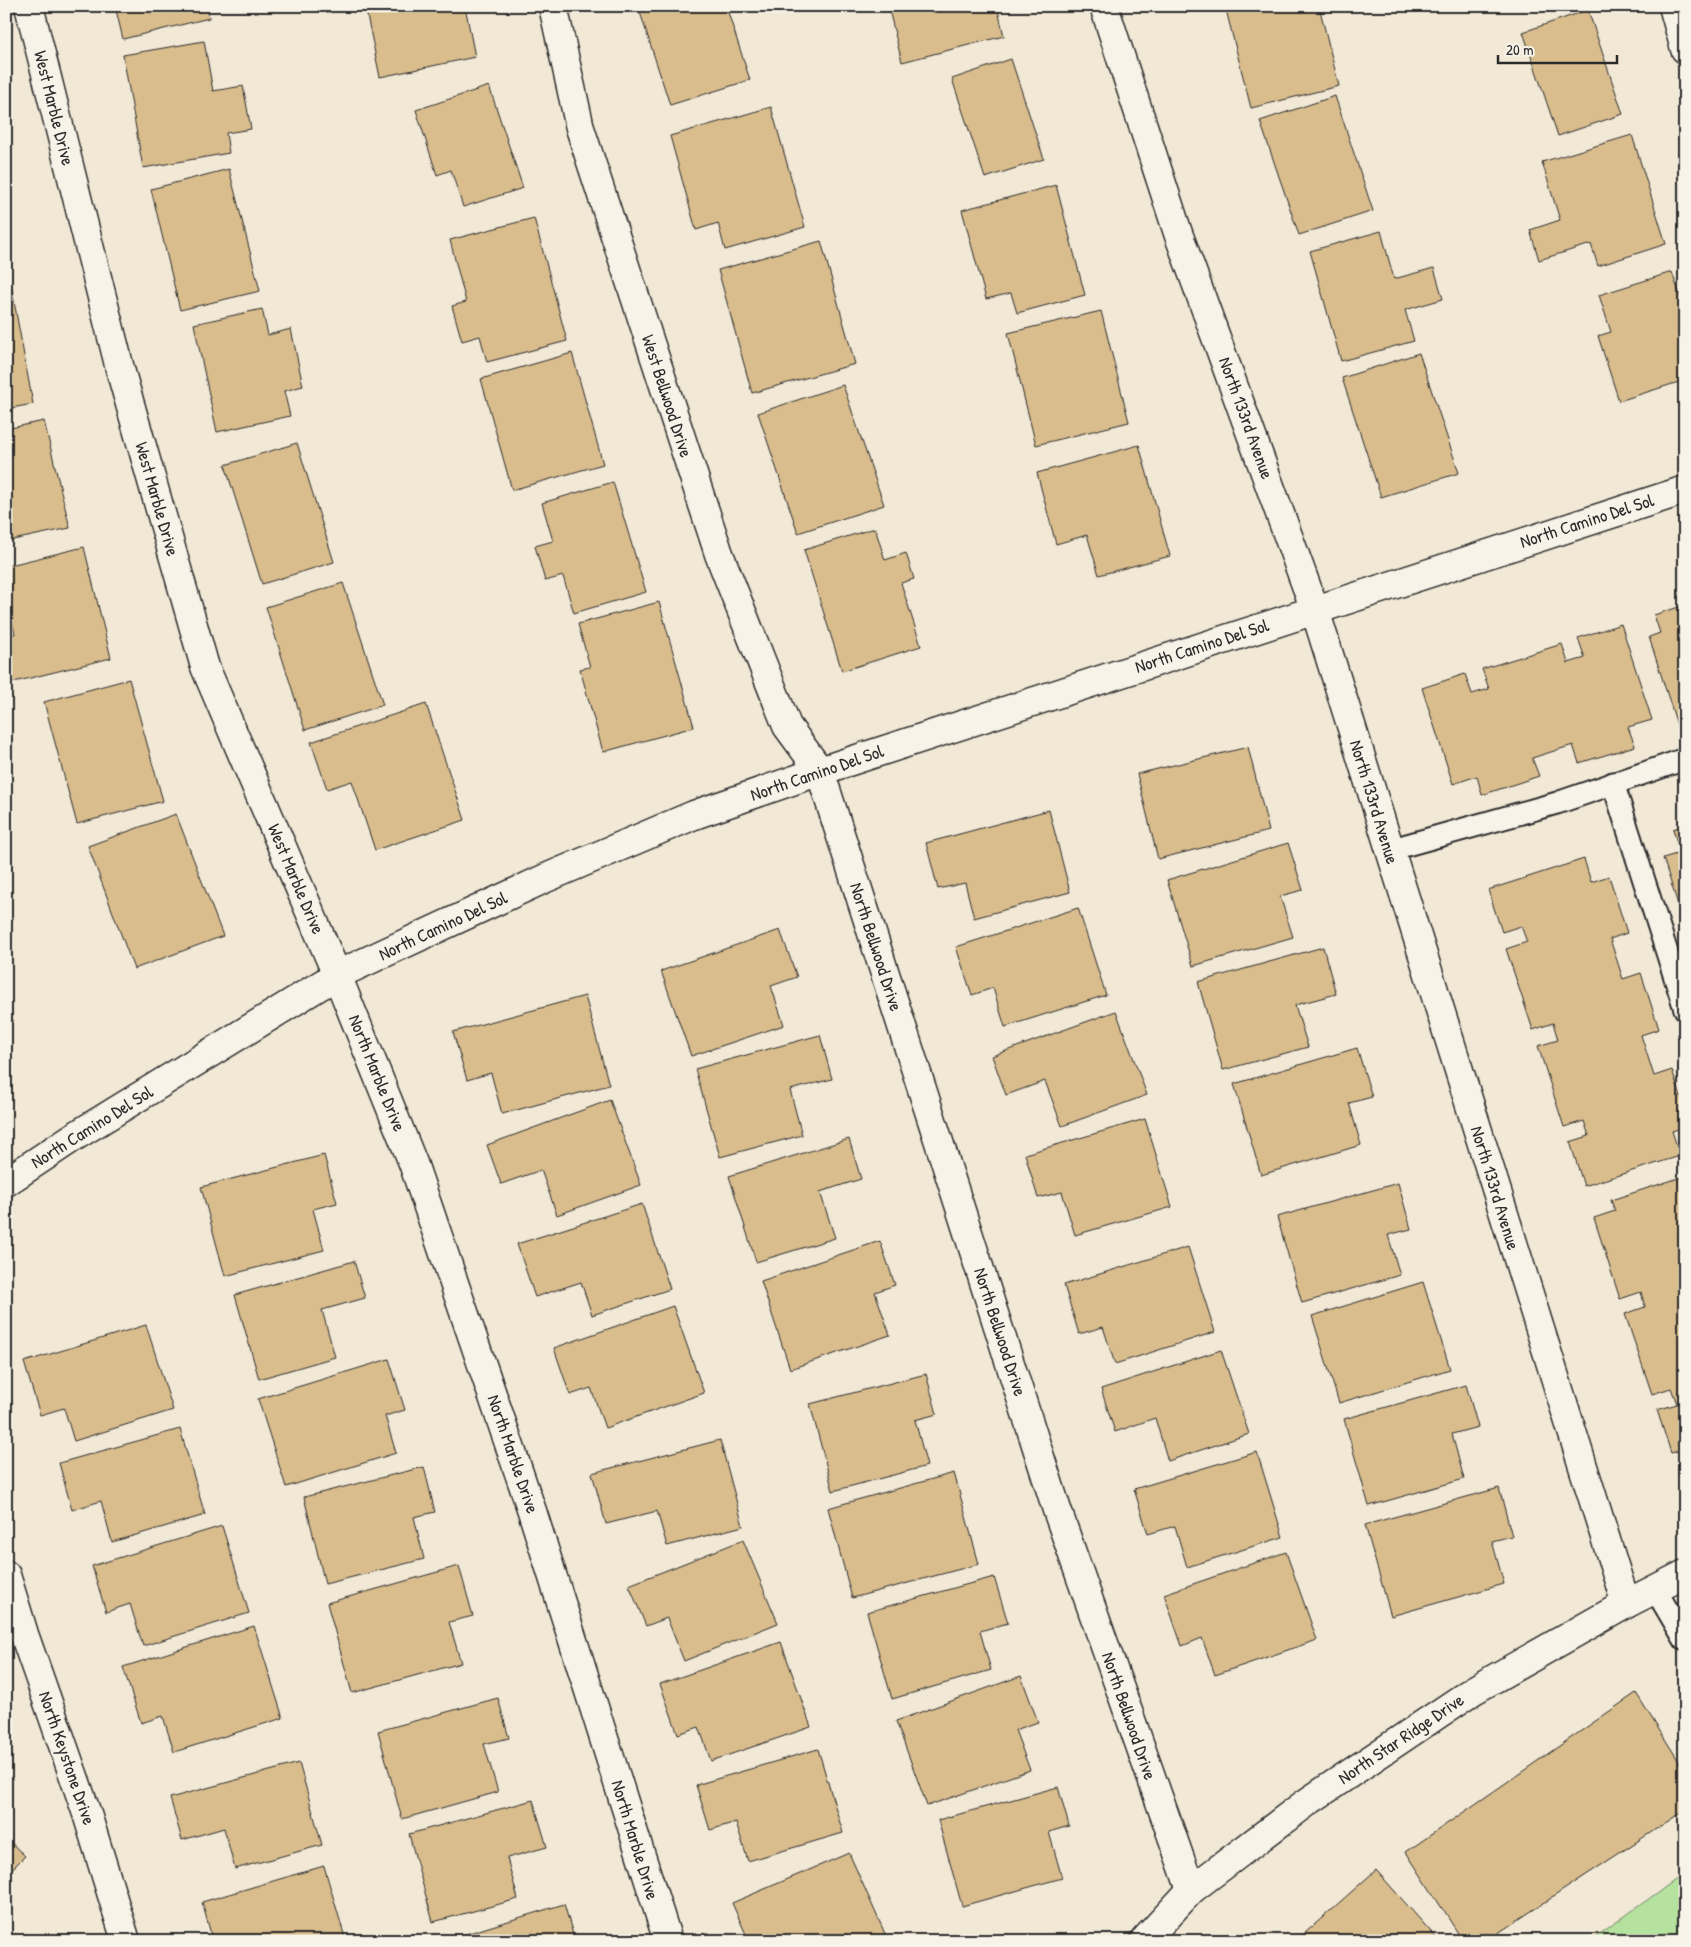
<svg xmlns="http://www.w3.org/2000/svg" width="1691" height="1947" font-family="'Patrick Hand',sans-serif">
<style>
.green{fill:#b6e29f;stroke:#708665}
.building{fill:#d9bd8d;stroke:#2b2b2b}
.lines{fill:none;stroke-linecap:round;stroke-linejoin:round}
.service-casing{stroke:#2b2b2b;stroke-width:25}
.minor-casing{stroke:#2b2b2b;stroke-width:31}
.tertiary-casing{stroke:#2b2b2b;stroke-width:31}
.service{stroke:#f7f3e8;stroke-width:21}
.minor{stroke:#f7f3e8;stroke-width:28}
.tertiary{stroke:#f7f3e8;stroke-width:28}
.labels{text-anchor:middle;stroke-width:4;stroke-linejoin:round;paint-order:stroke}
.street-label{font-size:18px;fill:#2b2b2b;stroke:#f7f3e8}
</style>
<rect width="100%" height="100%" fill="#f1e8d6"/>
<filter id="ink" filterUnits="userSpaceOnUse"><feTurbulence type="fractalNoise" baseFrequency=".02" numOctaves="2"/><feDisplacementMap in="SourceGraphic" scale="10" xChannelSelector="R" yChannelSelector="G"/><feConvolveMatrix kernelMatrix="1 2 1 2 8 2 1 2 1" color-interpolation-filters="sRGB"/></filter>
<g filter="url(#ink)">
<path class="green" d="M1685 1873V1941H1590Z"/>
<g class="building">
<path d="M115 6H207L209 18 123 39Z"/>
<path d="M365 6H465L475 57 380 77Z"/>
<path d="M638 6H726L750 80 670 105Z"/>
<path d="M888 6H997L1004 36 902 62Z"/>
<path d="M1225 6H1319L1339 86 1251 108Z"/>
<path d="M1588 10 1623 114 1558 136 1523 32Z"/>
<path d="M204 41 213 91 243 86 251 129 226 133 229 153 143 168 123 55Z"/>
<path d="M1011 59 1044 159 985 178 952 79Z"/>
<path d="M489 86 523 188 463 207 451 170 437 175 416 110Z"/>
<path d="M1335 96 1373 211 1299 235 1260 121Z"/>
<path d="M771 107 805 227 725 250 718 223 696 230 670 136Z"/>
<path d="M1632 135 1666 244 1598 266 1591 244 1539 260 1530 230 1560 220 1542 162Z"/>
<path d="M229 169 260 291 180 310 151 189Z"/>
<path d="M1056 185 1085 295 1017 313 1011 293 986 299 962 210Z"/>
<path d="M534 218 567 341 487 362 480 336 462 341 452 306 466 302 450 240Z"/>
<path d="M1381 231 1394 279 1434 268 1443 299 1405 310 1414 341 1341 361 1310 251Z"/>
<path d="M821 241 855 364 752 393 718 270Z"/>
<path d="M1672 272 1685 311V380L1619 401 1598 336 1611 332 1599 295Z"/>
<path d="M11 285 33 404 6 409V286Z"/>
<path d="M262 309 268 335 291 329 303 386 284 391 290 416 217 432 194 324Z"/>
<path d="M1101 311 1129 422 1036 445 1008 333Z"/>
<path d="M572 353 603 464 512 490 481 379Z"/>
<path d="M1419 353 1459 473 1381 497 1342 378Z"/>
<path d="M843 385 884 505 798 533 758 413Z"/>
<path d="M44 421 70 528 8 541 6 532V429Z"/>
<path d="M297 443 334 562 262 584 225 465Z"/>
<path d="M1139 445 1170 556 1099 575 1087 535 1056 544 1037 473Z"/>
<path d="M613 482 646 592 574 613 563 576 545 581 535 546 553 541 542 503Z"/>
<path d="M875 528 885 560 906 553 914 579 901 583 921 646 842 671 804 550Z"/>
<path d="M84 547 111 658 6 684V636L15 634 6 597V566Z"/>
<path d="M343 583 383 705 305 730 266 607Z"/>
<path d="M659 602 694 727 603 752 580 669 590 667 578 624Z"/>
<path d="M1685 605V729L1679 731 1649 637 1660 633 1654 615Z"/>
<path d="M1621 624 1652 720 1628 727 1635 746 1579 763 1573 745 1532 758 1539 776 1482 795 1477 776 1453 784 1422 688 1465 674 1472 694 1489 689 1482 669 1562 644 1568 663 1585 658 1578 638Z"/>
<path d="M129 679 163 801 77 824 44 702Z"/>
<path d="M426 704 465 820 375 850 352 781 327 789 311 742Z"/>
<path d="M1248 747 1269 831 1158 859 1137 774Z"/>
<path d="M1049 810 1070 892 974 918 965 883 938 889 926 843Z"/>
<path d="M176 814 223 936 134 969 88 846Z"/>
<path d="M1685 825V913L1681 914 1663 858 1680 853 1673 829Z"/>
<path d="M1288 843 1303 890 1280 896 1293 937 1193 966 1167 880Z"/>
<path d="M1584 859 1591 882 1609 876 1627 933 1610 939 1623 979 1641 973 1659 1029 1641 1035 1654 1076 1672 1070 1685 1109V1127L1672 1131 1680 1156 1584 1186 1570 1142 1589 1136 1584 1121 1564 1127 1538 1046 1558 1040 1553 1023 1533 1030 1506 949 1527 942 1521 926 1502 932 1488 890Z"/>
<path d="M1078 908 1106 995 1005 1027 993 988 972 995 956 947Z"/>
<path d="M780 930 797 977 771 986 784 1025 691 1056 661 971Z"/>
<path d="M1323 947 1336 994 1295 1005 1308 1047 1223 1070 1198 982Z"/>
<path d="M585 996 609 1085 502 1114 491 1073 467 1080 453 1032Z"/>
<path d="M1116 1011 1147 1095 1062 1126 1045 1081 1006 1095 992 1056Z"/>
<path d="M820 1035 832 1079 790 1090 802 1135 720 1157 695 1069Z"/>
<path d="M1357 1048 1372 1097 1349 1103 1361 1145 1261 1175 1234 1084Z"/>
<path d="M610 1100 641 1185 557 1215 541 1170 501 1184 487 1145Z"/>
<path d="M1145 1119 1172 1207 1075 1235 1062 1192 1038 1198 1025 1154Z"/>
<path d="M849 1139 861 1179 820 1192 835 1238 756 1262 729 1176Z"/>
<path d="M324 1155 337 1203 313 1209 324 1250 225 1276 201 1187Z"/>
<path d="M1685 1176V1449L1671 1453 1657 1410 1677 1404 1671 1388 1652 1394 1625 1314 1645 1307 1641 1292 1620 1299 1594 1218 1615 1211 1611 1200Z"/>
<path d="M1398 1183 1411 1229 1388 1235 1400 1275 1302 1303 1277 1217Z"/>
<path d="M642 1204 670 1289 592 1315 581 1282 535 1297 517 1244Z"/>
<path d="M880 1241 895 1285 875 1292 890 1335 790 1369 761 1281Z"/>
<path d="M1188 1247 1215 1332 1115 1364 1103 1327 1079 1334 1064 1285Z"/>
<path d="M354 1261 365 1298 322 1310 335 1357 259 1379 235 1295Z"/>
<path d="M1423 1282 1450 1369 1339 1403 1312 1316Z"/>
<path d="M673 1306 704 1393 605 1428 591 1388 570 1395 554 1348Z"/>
<path d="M146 1325 173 1410 74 1441 64 1408 40 1415 24 1362Z"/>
<path d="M1221 1350 1249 1434 1168 1461 1155 1418 1115 1432 1101 1389Z"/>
<path d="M389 1359 405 1410 385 1416 396 1453 286 1487 258 1399Z"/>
<path d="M926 1374 937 1414 915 1420 927 1466 833 1491 810 1404Z"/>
<path d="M1466 1385 1478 1427 1452 1434 1464 1479 1369 1506 1344 1419Z"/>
<path d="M180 1429 205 1515 112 1542 101 1501 72 1510 59 1463Z"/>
<path d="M720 1440 743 1526 667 1546 657 1511 606 1524 592 1473Z"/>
<path d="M1257 1452 1283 1537 1187 1567 1175 1526 1148 1534 1134 1489Z"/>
<path d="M424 1467 435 1512 414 1517 424 1559 325 1584 304 1497Z"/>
<path d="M954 1473 979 1564 852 1598 828 1508Z"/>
<path d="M1499 1488 1512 1536 1492 1541 1504 1584 1391 1616 1365 1525Z"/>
<path d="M222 1526 249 1613 143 1646 130 1604 106 1612 92 1566Z"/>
<path d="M743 1540 778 1623 684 1661 667 1618 646 1626 629 1585Z"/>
<path d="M1286 1552 1317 1640 1215 1675 1202 1638 1182 1646 1164 1594Z"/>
<path d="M459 1566 473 1616 449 1622 461 1663 352 1693 327 1603Z"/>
<path d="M994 1577 1008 1623 980 1631 991 1670 892 1699 867 1612Z"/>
<path d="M254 1626 283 1718 174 1752 163 1716 141 1723 123 1667Z"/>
<path d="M781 1642 811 1727 711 1761 699 1727 678 1734 660 1684Z"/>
<path d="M1021 1676 1038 1722 1015 1730 1030 1770 927 1806 896 1721Z"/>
<path d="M1636 1693 1685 1771V1810L1486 1941H1463L1406 1852Z"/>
<path d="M498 1698 509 1738 484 1744 498 1792 402 1819 378 1731Z"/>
<path d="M818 1749 843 1833 748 1861 736 1822 710 1830 696 1785Z"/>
<path d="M299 1763 322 1845 235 1869 224 1828 182 1840 170 1798Z"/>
<path d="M1058 1787 1069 1826 1049 1832 1062 1878 962 1906 938 1820Z"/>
<path d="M533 1800 547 1847 507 1858 518 1899 433 1922 409 1834Z"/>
<path d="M6 1838 25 1856 6 1875Z"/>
<path d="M849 1853 886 1936 875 1941H749L732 1903Z"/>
<path d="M324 1866 346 1941H213L202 1902Z"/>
<path d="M1376 1870 1439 1941H1296Z"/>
<path d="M564 1904 575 1941H443Z"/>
</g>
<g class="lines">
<g class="service-casing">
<g id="service">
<path d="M1613 783 1685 1009"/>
<path d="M1389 850 1557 803 1685 759"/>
<path d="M1655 1589 1685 1640"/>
</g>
</g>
<g class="minor-casing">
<g id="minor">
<path d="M29 6 120 369 205 667 337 975 413 1163 532 1511 668 1941"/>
<path d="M553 6 580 128 719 554 787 726 820 771 1057 1510 1191 1890"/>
<path d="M1673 6 1685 49"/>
<path d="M6 1575 24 1634 87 1814 126 1941"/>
<path d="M1144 1941 1191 1890 1306 1803 1474 1690 1626 1604 1685 1574"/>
</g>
</g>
<g class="tertiary-casing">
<g id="tertiary">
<path d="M1104 6 1178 233 1315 610 1626 1604"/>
<path d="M6 1182 72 1138 337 975 546 878 694 815 820 771 1685 490"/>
</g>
</g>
<use href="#service" class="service"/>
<use href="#minor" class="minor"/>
<use href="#tertiary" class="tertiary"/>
</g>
</g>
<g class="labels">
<g class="street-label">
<text transform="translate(54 108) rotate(76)" y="6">West Marble Drive</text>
<text transform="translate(667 396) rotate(72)" y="6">West Bellwood Drive</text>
<text transform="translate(1246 418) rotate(70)" y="6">North 133rd Avenue</text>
<text transform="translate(157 499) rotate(74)" y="6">West Marble Drive</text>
<text transform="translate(1587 521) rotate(-18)" y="6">North Camino Del Sol</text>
<text transform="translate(1202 646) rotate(-18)" y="6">North Camino Del Sol</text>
<text transform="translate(817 773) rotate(-19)" y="6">North Camino Del Sol</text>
<text transform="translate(1374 802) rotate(73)" y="6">North 133rd Avenue</text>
<text transform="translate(296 879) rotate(67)" y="6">West Marble Drive</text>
<text transform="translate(443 926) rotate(-25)" y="6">North Camino Del Sol</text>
<text transform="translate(876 947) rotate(72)" y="6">North Bellwood Drive</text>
<text transform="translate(377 1073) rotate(68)" y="6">North Marble Drive</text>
<text transform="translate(92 1127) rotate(-32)" y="6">North Camino Del Sol</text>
<text transform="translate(1495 1188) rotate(73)" y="6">North 133rd Avenue</text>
<text transform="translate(1000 1332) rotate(72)" y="6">North Bellwood Drive</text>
<text transform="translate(513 1454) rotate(71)" y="6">North Marble Drive</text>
<text transform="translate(1129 1716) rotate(71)" y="6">North Bellwood Drive</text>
<text transform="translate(1401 1739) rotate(-34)" y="6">North Star Ridge Drive</text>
<text transform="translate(67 1758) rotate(71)" y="6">North Keystone Drive</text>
<text transform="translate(635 1840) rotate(73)" y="6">North Marble Drive</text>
</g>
</g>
<rect width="1691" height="1947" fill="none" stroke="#f7f3e8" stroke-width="25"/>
<rect x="12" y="12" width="1666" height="1922" fill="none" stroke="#2b2b2b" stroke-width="2" filter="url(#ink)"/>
<path d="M1498 55v8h119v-8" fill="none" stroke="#2b2b2b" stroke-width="2.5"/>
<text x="1506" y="55" font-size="15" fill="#2b2b2b" stroke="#f7f3e8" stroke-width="4" paint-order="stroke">20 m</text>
</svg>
